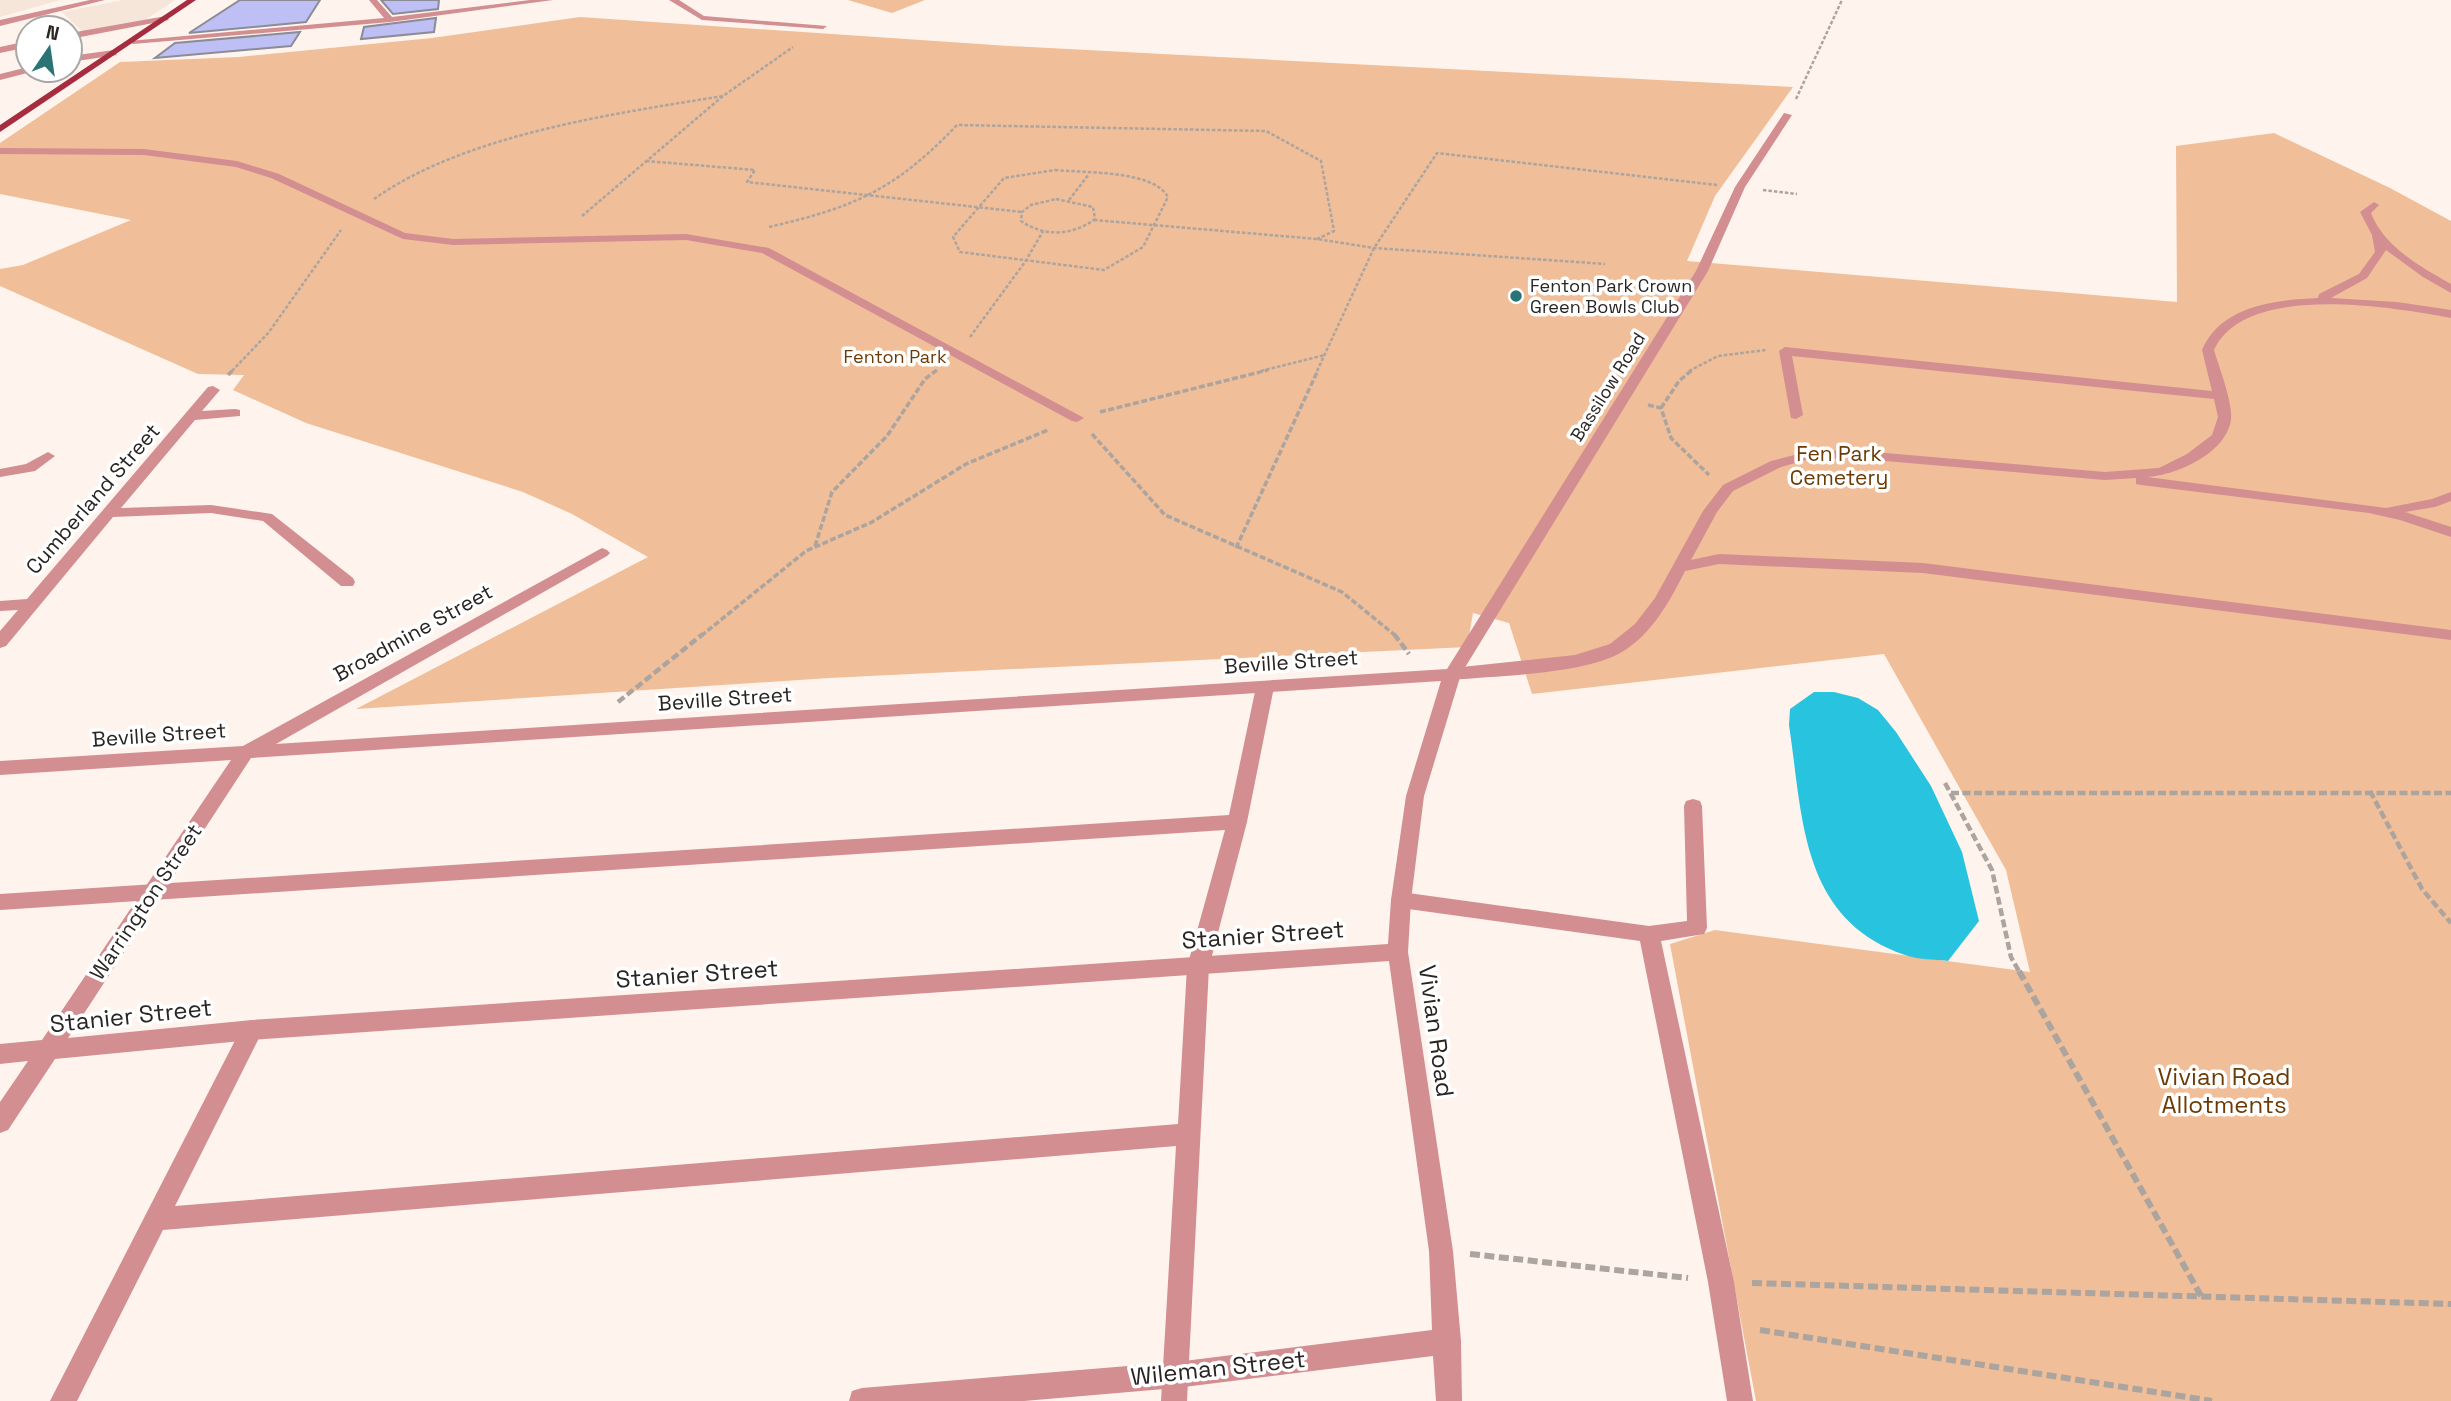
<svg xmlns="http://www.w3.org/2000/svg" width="2451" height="1401" font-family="'Space Grotesk',sans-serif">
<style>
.built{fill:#f6e5d9}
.green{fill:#f0be98}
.water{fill:#28c3df}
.building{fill:#bdbff5;stroke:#8b8c96;stroke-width:2}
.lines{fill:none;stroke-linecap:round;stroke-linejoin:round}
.path-far3{stroke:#aca49f;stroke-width:2.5;stroke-dasharray:3.5 2;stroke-linecap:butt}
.path-far2{stroke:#aca49f;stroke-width:3.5;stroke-dasharray:6 2.5;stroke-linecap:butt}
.path-far1{stroke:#aca49f;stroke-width:4.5;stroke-dasharray:8 3.5;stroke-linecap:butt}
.path{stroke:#aca49f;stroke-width:6;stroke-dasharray:10 4.5;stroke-linecap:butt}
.service{fill:#d28e91;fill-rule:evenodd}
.minor{fill:#d28e91;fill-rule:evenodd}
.tertiary{fill:#d28e91;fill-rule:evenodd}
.primary{fill:#a62c3f;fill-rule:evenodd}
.poi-dot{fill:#2a7476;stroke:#fff;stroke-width:2.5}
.labels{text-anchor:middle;stroke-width:7;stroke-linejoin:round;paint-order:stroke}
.far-poi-label{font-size:18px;fill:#292522;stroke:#fff;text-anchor:start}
.far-park-label{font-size:18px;fill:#6c3a04;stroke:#fff}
.far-street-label{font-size:18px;fill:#292522;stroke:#fff}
.park-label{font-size:21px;fill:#6c3a04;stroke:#fff}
.street-label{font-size:21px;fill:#292522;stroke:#fff}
.near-street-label{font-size:24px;fill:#292522;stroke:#fff}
.near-park-label{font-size:24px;fill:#6c3a04;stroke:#fff}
</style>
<rect width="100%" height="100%" fill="#fef4ed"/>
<g class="built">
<path d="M0 0H60L0 17Z"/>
<path d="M123 0H175L145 20 83 32 62 12Z"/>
</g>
<g class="green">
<path d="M848 0H925L892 13Z"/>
<path d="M580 17 1009 46 1793 87 1715 196 1687 261 2177 302 2176 146 2274 133 2390 188 2451 221V1401H1756L1670 944 1715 930 2030 972 2006 870 1884 654 1532 694 1509 623 1473 613 1467 647 829 678 356 709 648 557 572 514 523 492 306 423 233 390 244 375 198 374 0 286V269L23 265 131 220 0 194V143L120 62 239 57 432 38Z"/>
</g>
<path class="water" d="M1814 692H1834L1858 698 1878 710 1896 732 1931 786 1962 852 1979 921 1948 961C1934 959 1918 960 1905 955 1800 919 1803 817 1789 725L1790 709Z"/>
<g class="building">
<path d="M240 0H320L306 22 189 33Z"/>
<path d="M381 0H439L438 9 393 14Z"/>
<path d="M436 18 434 32 361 39 364 27Z"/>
<path d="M300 32 291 46 155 58 175 43Z"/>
</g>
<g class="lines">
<g class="path-far3">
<path d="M1796 99 1842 0"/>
<path d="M646 161 755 170 747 182 1022 212"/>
<path d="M1055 170C1085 173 1153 170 1168 197L1143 247 1104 270 960 252 953 237 1004 178Z"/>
<path d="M1763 190 1797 194"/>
<path d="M374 199C466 134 613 114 723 96"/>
<path d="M1056 199 1093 207 1095 219C1072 236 1044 237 1021 221L1022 212 1031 205Z"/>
<path d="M1069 200 1089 174"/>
<path d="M582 216 723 96 793 47"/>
<path d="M1094 220 1317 239 1374 248 1605 264"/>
<path d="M769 227C855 207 895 190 957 125L1266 131 1321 161 1334 231 1317 239"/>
<path d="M970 337 1025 262 1043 231"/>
<path d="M232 371 269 332 341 230"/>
<path d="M1261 371 1325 355"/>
<path d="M1317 371 1374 248 1437 153 1717 185"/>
<path d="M1689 371 1718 356 1766 350"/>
</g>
<g class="path-far2">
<path d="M228 375 233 370"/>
<path d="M1648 405 1661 408 1671 438 1709 475"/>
<path d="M1661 408 1679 381 1692 370"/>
<path d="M1100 412 1268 370"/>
<path d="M1092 434 1165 515 1342 592 1396 636"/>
<path d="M815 546 832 492 887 436 925 379 937 370"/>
<path d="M1236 548 1318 370"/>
<path d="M701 636 806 551 872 522 966 464 1048 430"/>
</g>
<g class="path-far1">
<path d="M1394 634 1409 654"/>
<path d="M618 702 703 634"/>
<path d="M1945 783 1992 870 2011 957 2020 973"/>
<path d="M2370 791 2422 889 2451 923"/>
<path d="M1951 793H2451"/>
</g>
<g class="path">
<path d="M2019 971 2201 1296"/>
<path d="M1470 1254 1688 1278"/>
<path d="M1752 1283 2451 1304"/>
<path d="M1760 1330 2212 1401"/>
</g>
<g class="service">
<path d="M166 16 169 20 70 39V33Z"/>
<path d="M28 41V47L0 53V47Z"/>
<path d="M0 148 144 149 237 161 279 174 405 233 453 239 686 234 769 248 1084 418 1077 422 1072 421 762 253 686 240 453 245 403 239 271 178 236 167 144 155 0 154Z"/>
<path d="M2374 202 2379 205 2371 213C2384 247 2421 267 2451 284V293L2423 277 2386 250 2367 278 2331 298 2397 302 2451 310V318C2392 307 2244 282 2214 350 2219 367 2233 403 2231 419 2227 453 2177 475 2147 477L2386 508 2432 499 2451 492V501L2435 507 2405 512 2451 527V537L2400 520 2369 513 2141 485 2136 484V478L2105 480 1850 458 1806 460 1781 467 1733 491 1717 512 1691 560 1719 554 1923 563 2451 630V640L1923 573 1719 564 1685 571C1670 601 1652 634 1622 652 1582 675 1499 675 1452 680L1443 674 1452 668 1575 655 1610 644 1635 624 1655 598 1703 511 1723 485 1771 461 1806 452 1850 450 2105 472 2159 468 2187 454 2212 435 2218 417 2214 399 1792 356 1803 415 1796 419 1791 418 1779 351 1785 347 2212 391 2202 350C2221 306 2274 300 2318 298L2319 294 2359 274 2375 252 2372 235 2360 212Z"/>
<path d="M48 452 55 456 35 471 0 477V469L26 464Z"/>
<path d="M1265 681 1274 687 1247 822 1209 967 1187 1401H1161L1176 1146 163 1230 77 1401H50L244 1023 252 1020 260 1023 263 1030 175 1206 1178 1124 1187 967 1225 830 0 910V894L1229 815 1256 687Z"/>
<path d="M1693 799 1700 801 1702 806 1707 928 1704 934 1661 941 1734 1282 1753 1401H1727L1708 1282 1640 941 1401 908 1394 906 1391 900 1394 894 1401 892 1649 926 1687 921 1684 806 1686 801Z"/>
</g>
<g class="minor">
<path d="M369 0H377L392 17 530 0H553L390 22 133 44 129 41 384 18Z"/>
<path d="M669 0H679L704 16 827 26 823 29 702 20Z"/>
<path d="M114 50 117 55 70 62V56Z"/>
<path d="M28 67 31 72 0 80V74Z"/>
<path d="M1784 113 1792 115 1745 187 1708 271 1461 674 1424 796 1411 900 1408 952 1453 1251 1461 1341 1462 1401H1436L1433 1356 1176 1388 1024 1401H849L852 1391 862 1388 1176 1362 1432 1330 1429 1251 1389 961 252 1040 55 1059 8 1130 0 1133V1102L28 1061 0 1064V1044L42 1040 231 760 0 775V761L243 746 602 548 607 550 610 553 607 556 276 744 1447 669 1696 271 1735 187ZM1441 681 1406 796 1391 900 1388 944 252 1020 68 1038 251 758Z"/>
<path d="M213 386 220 390 202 411 235 409 240 410V416L195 420 121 508 211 505 272 514 353 578 355 582 353 586H341L263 521 211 513 113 517 6 646 0 648V631L18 610 0 611V601L27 599 208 387Z"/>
</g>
<path class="tertiary" d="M90 0H105L0 26V20Z"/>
<path class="primary" d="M187 0H196L0 132V125Z"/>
</g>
<circle class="poi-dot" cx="1516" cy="296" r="7"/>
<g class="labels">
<g class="far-poi-label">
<text x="1530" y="292">Fenton Park Crown<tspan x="1530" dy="21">Green Bowls Club</tspan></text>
</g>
<g class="far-park-label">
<text x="895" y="363">Fenton Park</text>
</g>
<g class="far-street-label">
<text transform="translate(1608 387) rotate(-58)" y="6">Bassilow Road</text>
</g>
<g class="park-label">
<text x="1839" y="461">Fen Park<tspan x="1839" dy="24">Cemetery</tspan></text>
</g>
<g class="street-label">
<text transform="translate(93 499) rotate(-49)" y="7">Cumberland Street</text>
<text transform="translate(413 633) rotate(-29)" y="7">Broadmine Street</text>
<text transform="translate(1291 662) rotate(-4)" y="7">Beville Street</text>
<text transform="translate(725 699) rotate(-4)" y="7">Beville Street</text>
<text transform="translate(159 735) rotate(-4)" y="7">Beville Street</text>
<text transform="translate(146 902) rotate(-56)" y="7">Warrington Street</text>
</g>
<g class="near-street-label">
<text transform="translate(1263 935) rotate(-4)" y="8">Stanier Street</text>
<text transform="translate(697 974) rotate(-4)" y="8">Stanier Street</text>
<text transform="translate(131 1016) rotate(-6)" y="8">Stanier Street</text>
<text transform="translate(1436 1031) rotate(82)" y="8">Vivian Road</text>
<text transform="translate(1218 1368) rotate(-6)" y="8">Wileman Street</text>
</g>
<g class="near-park-label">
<text x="2224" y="1085">Vivian Road<tspan x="2224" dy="28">Allotments</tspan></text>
</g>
</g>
<g transform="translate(49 49) rotate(13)"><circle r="33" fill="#ffffff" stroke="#a9a8a7" stroke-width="2"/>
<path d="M0-5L12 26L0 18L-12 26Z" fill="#2a7476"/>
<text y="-10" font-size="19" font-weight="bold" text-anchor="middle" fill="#292522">N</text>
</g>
</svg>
